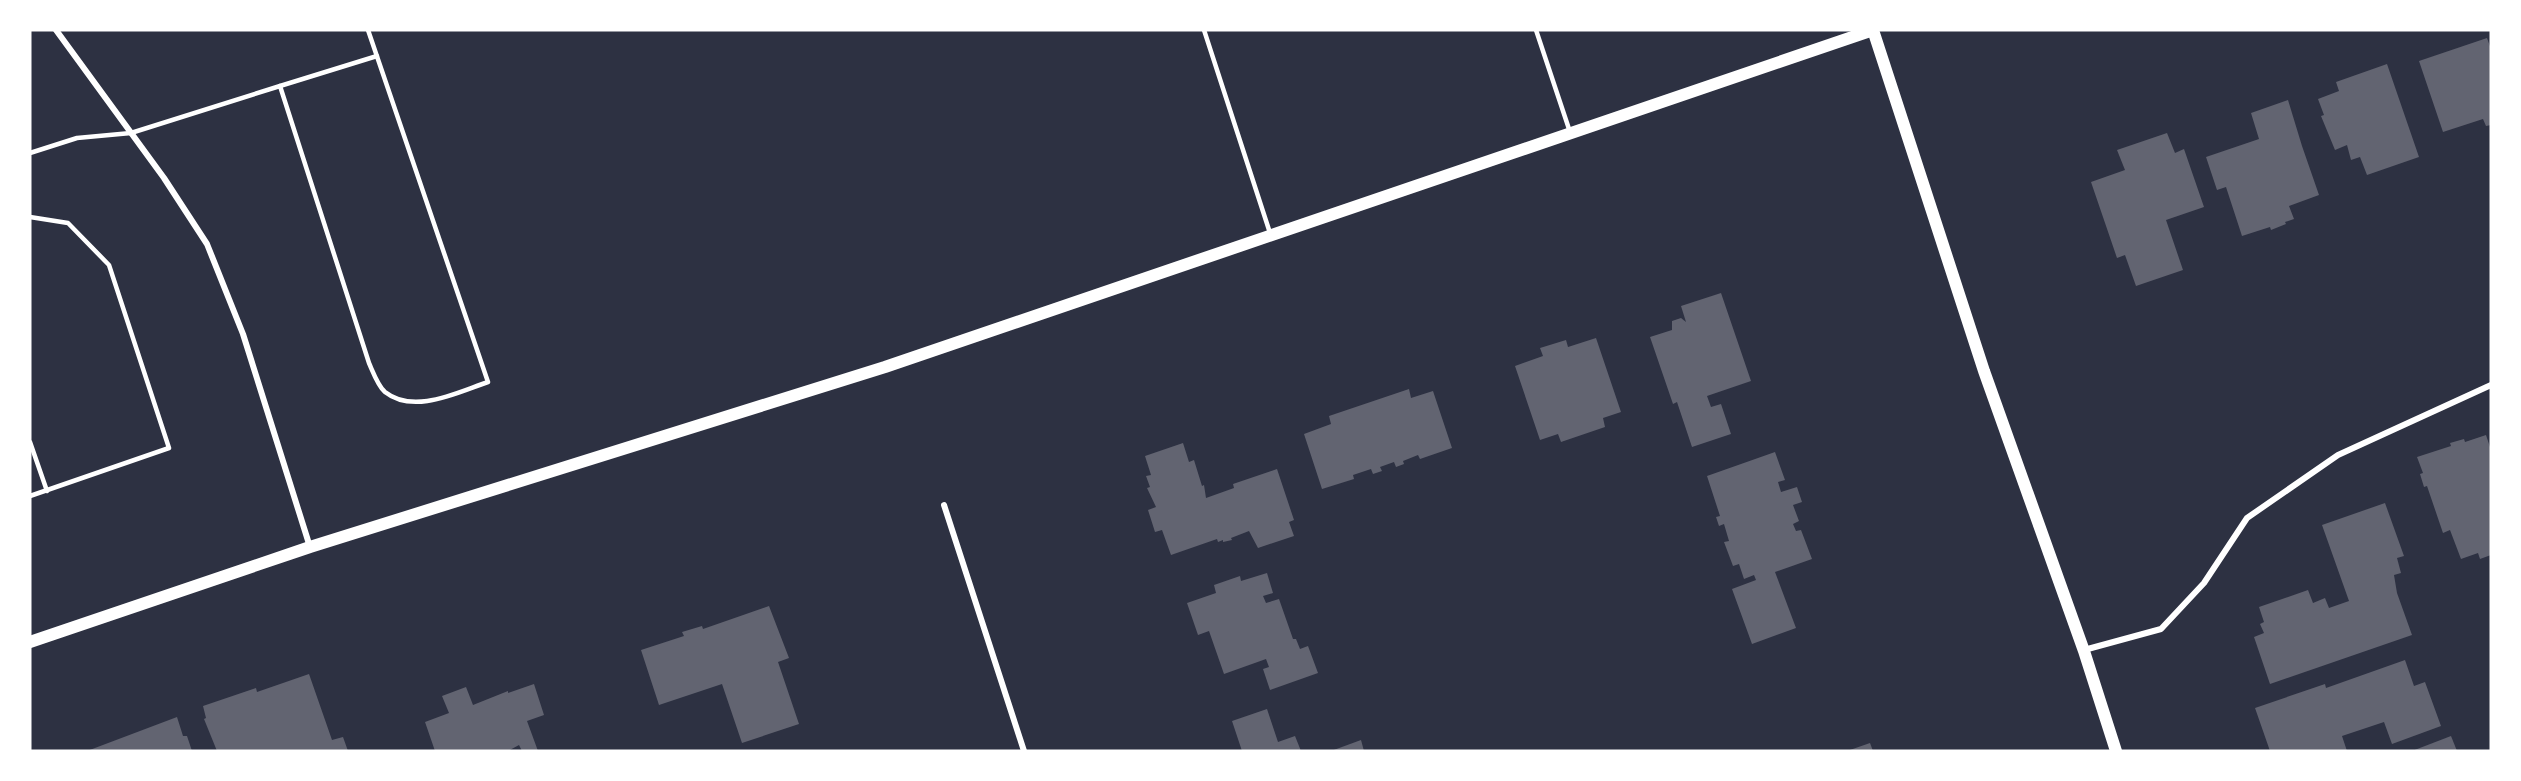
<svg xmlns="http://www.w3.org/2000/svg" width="2521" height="781" font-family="Arial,sans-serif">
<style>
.building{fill:#626471}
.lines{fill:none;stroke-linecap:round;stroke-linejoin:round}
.service{stroke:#fff;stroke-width:4.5}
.minor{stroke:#fff;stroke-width:6}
.secondary{stroke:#fff;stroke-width:12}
</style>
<rect width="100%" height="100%" fill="#2d3142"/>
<g class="building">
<path d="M2487 38 2491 49V125L2486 126 2483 119 2443 132 2419 61Z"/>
<path d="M2387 64 2419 157 2367 175 2360 157 2351 160 2347 145 2335 150 2321 116 2324 115 2318 99 2339 91 2336 82Z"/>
<path d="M2288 100 2302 146 2319 195 2289 206 2294 219 2285 222 2286 224 2271 230 2270 227 2242 236 2226 187 2217 190 2206 157 2259 139 2251 113Z"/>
<path d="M2167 133 2175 153 2184 149 2204 207 2166 220 2183 270 2136 286 2125 255 2117 258 2091 182 2125 170 2117 150Z"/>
<path d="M1721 293 1751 381 1707 396 1711 407 1721 404 1731 434 1692 447 1677 402 1673 404 1650 337 1672 330V321L1681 318 1686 322 1681 306Z"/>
<path d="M1596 338 1621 412 1603 418 1605 427 1561 442 1558 434 1540 440 1515 366 1543 356 1540 348 1566 340 1568 347Z"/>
<path d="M1409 389 1411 398 1433 391 1452 448 1420 459 1418 455 1403 461 1404 464 1396 467 1394 462 1380 467 1382 471 1373 474 1371 469 1353 475 1354 479 1322 489 1304 434 1331 424 1329 416Z"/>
<path d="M2486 435 2491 450V555L2480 559 2478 553 2461 559 2450 530 2443 533 2427 486 2424 487 2420 474 2423 473 2417 457 2451 446 2450 443 2464 439 2465 442Z"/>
<path d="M1183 443 1189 462 1194 460 1202 486 1204 485 1206 498 1234 488 1233 484 1277 469 1294 520 1289 522 1294 536 1258 548 1249 531 1231 538 1232 540 1223 542V540L1218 542 1217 539 1171 555 1162 530 1155 532 1148 510 1156 507 1147 488 1150 487 1146 476 1151 475 1145 456Z"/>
<path d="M1775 452 1785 480 1778 482 1781 492 1797 487 1802 502 1793 505 1799 521 1793 524 1796 531 1801 530 1812 559 1775 572 1796 628 1752 644 1732 589 1756 580 1754 575 1744 579 1739 564 1733 566 1724 542 1729 541 1724 524 1719 526 1716 517 1720 516 1707 476Z"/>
<path d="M2385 503 2404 556 2397 558 2401 573 2394 575 2397 593 2412 635 2270 684 2254 637 2264 633 2260 624 2264 622 2259 607 2308 590 2313 603 2325 598 2329 608 2349 601 2322 525Z"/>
<path d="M1267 573 1273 593 1263 596 1266 603 1279 599 1293 639H1296L1300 649 1308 646 1318 673 1270 690 1263 669 1269 667 1266 659 1224 674 1209 631 1198 635 1187 603 1216 593 1214 585 1240 576 1241 581Z"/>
<path d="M769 606 789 658 778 662 799 724 742 743 722 684 659 705 641 650 684 636 682 632 702 626 703 629Z"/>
<path d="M2405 660 2414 686 2425 682 2441 726 2392 744 2384 722 2342 736 2347 751H2270L2255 708 2325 684 2326 688Z"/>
<path d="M309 674 332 740 343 737 348 751H217L204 719 206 718 203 706 256 688 257 692Z"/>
<path d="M534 684 544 715 527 721 538 751H522L519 745 508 751H435L425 722 449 713 442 696 466 687 473 705 508 691V693Z"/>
<path d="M1267 709 1278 742 1295 736 1301 751H1242L1232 721Z"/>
<path d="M177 717 183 736H187L192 751H87Z"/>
<path d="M2451 736 2457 751H2412Z"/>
<path d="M1361 740 1364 751H1331Z"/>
<path d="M1870 743 1873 751H1847Z"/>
</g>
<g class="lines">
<g class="service">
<path d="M1204 30 1270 233"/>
<path d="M1536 30 1570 132"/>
<path d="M280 86 377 56"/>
<path d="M30 153 77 138 131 133 280 86 369 363C373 372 378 386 385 392 414 415 458 392 488 382L368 30"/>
<path d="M30 217 68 223 109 265 169 448 30 496"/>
<path d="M30 442 47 491"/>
</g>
<g class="minor">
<path d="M56 30 164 178 207 244 243 334 310 547"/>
<path d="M944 505 1024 751"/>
<path d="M2084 650 2161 629 2204 583 2247 518 2338 455 2491 385"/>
</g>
<path class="secondary" d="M30 642 310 547 885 367 1873 30 1984 371 2084 651 2116 751"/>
</g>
<rect width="2521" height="781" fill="none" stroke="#ffffff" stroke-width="63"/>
</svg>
